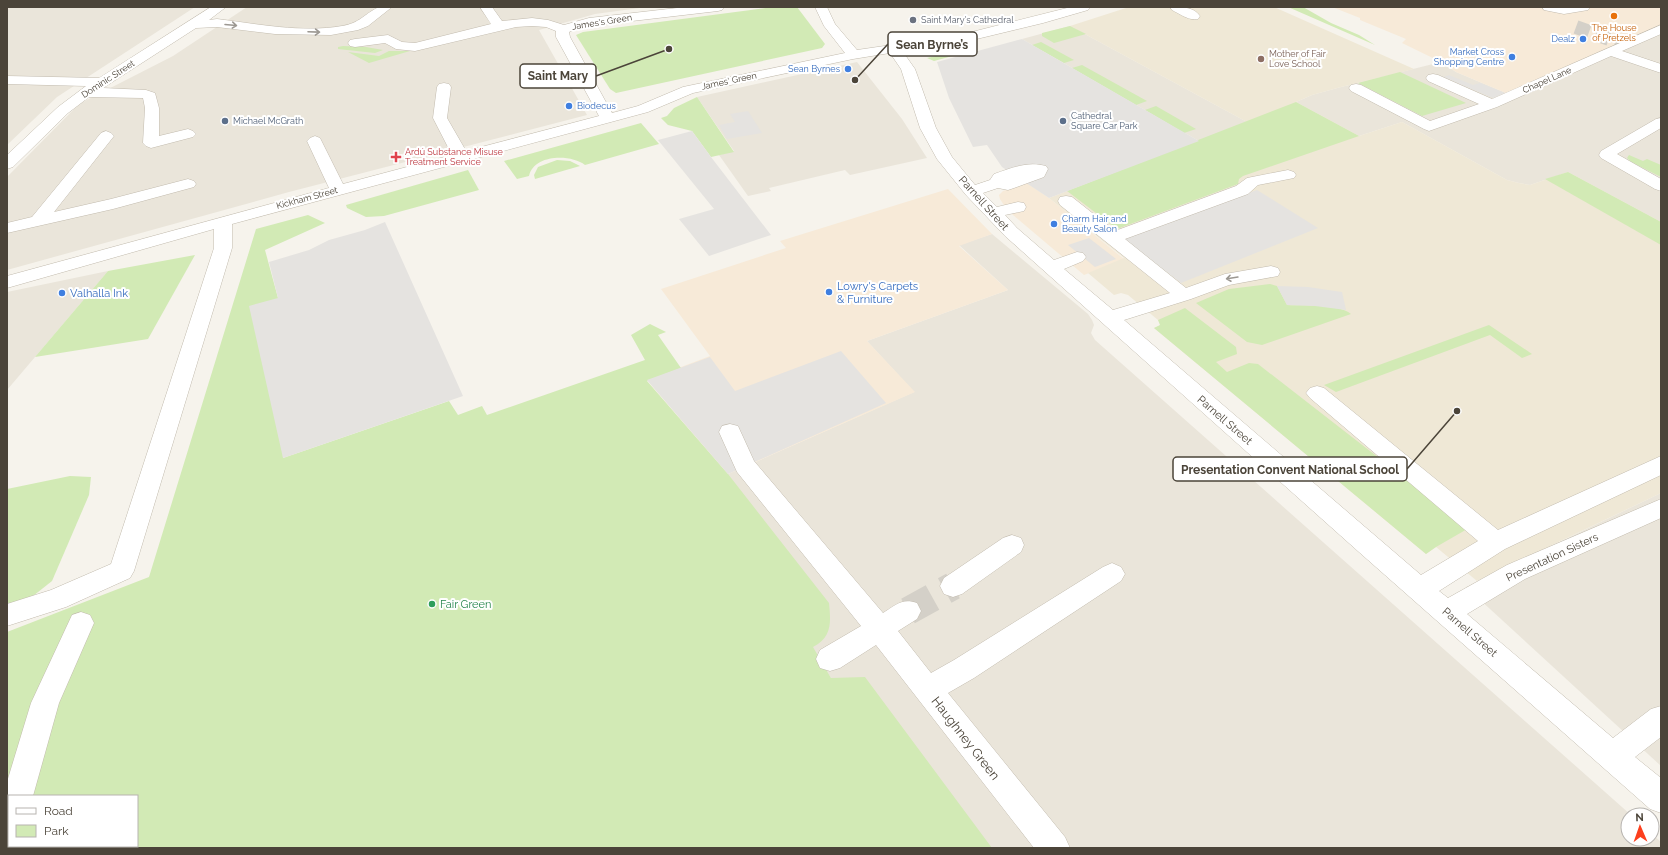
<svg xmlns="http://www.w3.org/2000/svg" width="1668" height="855" font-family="Raleway,sans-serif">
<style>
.residential{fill:#eae5da}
.commercial{fill:#f7ead8}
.education{fill:#efe8d6}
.green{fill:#d2eab5;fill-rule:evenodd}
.parking{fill:#e5e3e0}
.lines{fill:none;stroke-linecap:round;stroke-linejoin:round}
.minor-tunnel-far1{stroke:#d4d0c8;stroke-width:14;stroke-dasharray:14 7;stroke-linecap:butt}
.minor-tunnel{stroke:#d4d0c8;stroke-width:28;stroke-dasharray:28 14;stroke-linecap:butt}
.minor-casing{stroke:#c2bbae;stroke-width:1}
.minor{fill:#fff;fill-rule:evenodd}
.oneway{stroke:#9c9892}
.food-dot{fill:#e8710a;stroke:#fff;stroke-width:1.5}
.worship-dot{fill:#6b7280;stroke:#fff;stroke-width:1.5}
.shop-dot{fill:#3f7fe0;stroke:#fff;stroke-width:1.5}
.education-dot{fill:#8d6e63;stroke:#fff;stroke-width:1.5}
.service-dot{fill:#5c6f8a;stroke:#fff;stroke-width:1.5}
.health-dot{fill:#e0444e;stroke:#fff;stroke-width:1.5}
.leisure-dot{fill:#2e9e5b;stroke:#fff;stroke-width:1.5}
.labels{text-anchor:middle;stroke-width:4;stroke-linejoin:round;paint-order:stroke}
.far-worship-label{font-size:9px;fill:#5b616d;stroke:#fff;text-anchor:start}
.far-street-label{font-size:9px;fill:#4b4439;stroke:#fff}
.far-food-label{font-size:9px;fill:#c56008;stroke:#fff}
.far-shop-label{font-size:9px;fill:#366cbe;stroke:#fff;text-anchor:end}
.far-education-label{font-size:9px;fill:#785e54;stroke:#fff;text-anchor:start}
.far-service-label{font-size:9px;fill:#4e5e75;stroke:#fff;text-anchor:start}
.far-health-label{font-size:9px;fill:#be3a42;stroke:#fff;text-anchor:start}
.street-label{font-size:11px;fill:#4b4439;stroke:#fff}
.shop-label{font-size:11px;fill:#366cbe;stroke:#fff;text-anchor:start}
.leisure-label{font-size:11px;fill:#27864d;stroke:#fff;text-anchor:start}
.near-street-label{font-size:13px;fill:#4b4439;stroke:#fff}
.leader{fill:none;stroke:#4b4439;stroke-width:1.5}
.callout-dot{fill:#4b4439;stroke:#fff;stroke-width:1.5}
.callout{fill:#fff;stroke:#4b4439;stroke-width:1.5}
.callout-label{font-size:12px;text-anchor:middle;font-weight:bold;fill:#4b4439}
</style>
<rect width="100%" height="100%" fill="#f6f3ec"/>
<g class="residential">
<path d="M7 7H195L57 97 7 145Z"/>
<path d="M247 7H647L595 14 539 30 587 115 289 192 7 270V177L79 104 173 56Z"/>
<path d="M1661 25V222L1568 172 1530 185 1519 183 1507 180 1402 122 1359 136 1296 102 1312 95 1341 87 1441 62 1456 72 1506 93Z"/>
<path d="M1070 26 1247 122 1199 141 1022 39Z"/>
<path d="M857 62 902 119 927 158 850 175 845 170 769 188 771 191 748 196 719 155 734 151 697 97Z"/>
<path d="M992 234 1088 314 1092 320 1094 325 1091 333 1095 340 1631 815H1628V839H1652V834L1661 842V848H936L710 482 914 392 867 341 1008 290 959 245Z"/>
<path d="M108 271 35 357 7 390V292Z"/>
<path d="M1661 493V766L1466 587Z"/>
</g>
<g class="commercial">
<path d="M1332 7H1661V25L1506 93 1456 72 1441 62 1402 43 1406 39 1360 20V18Z"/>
<path d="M1027 183 1049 198 1124 259 1084 275 1007 210 1000 199 999 195 1003 191Z"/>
<path d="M948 189 992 234 959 246 1008 290 867 341 915 392 728 474 647 380 710 356 661 289 786 248 780 241Z"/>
</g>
<path class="education" d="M1129 7H1274L1414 69 1341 87 1312 95 1296 102 1359 136 1402 122 1507 180 1519 183 1530 185 1568 172 1661 222V493L1477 581 1436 547 1426 554 1154 328 1161 325 1158 320 1128 295 1121 293 1114 295 1088 273 1124 258 1049 198 1247 122 1070 26Z"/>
<g class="green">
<path d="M773 7H797L825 44 822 48 616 93 610 89 576 35 583 32Z"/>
<path d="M1288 7H1303L1331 23 1359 35 1375 45Z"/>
<path d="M1070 26 1086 34 1054 43 1042 36V33Z"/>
<path d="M1041 42 1074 60 1064 63 1032 45Z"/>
<path d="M343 46 366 47 383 50 375 53 338 49V47Z"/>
<path d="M961 50 967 52 934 61 927 58Z"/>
<path d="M389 51H410L369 63 348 52 379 56Z"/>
<path d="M1082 65 1147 101 1136 105 1072 68Z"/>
<path d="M1400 72 1466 103 1422 116 1358 83Z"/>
<path d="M697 97 734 152 711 157 692 131 668 125 661 118 667 116 674 108Z"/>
<path d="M1296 102 1359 136 1243 176 1239 179 1238 184 1117 229 1067 191Z"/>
<path d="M1156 106 1196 129 1184 133 1145 110Z"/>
<path d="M641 123 659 144 585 165C571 154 534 154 529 176L517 179 504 161Z"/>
<path d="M1629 155 1643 161 1647 159 1661 165V177L1631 162 1627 158Z"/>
<path d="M557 160 570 161 580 166 535 179 534 175 538 167Z"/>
<path d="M468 170 479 190 384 216 366 217 347 208 346 205Z"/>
<path d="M1568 172 1661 222V245L1545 179Z"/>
<path d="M308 215 325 223 265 250 278 298 283 458 449 401 458 415 482 406 487 415 645 360 631 335 650 324 666 332 658 335 681 368 647 381 728 474 829 603C831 623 832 637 813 647L831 678 865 677 992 848H7V632L149 577 256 229ZM9 796H137V846H9Z"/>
<path d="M195 255 148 339 35 357 108 271Z"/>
<path d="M1270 284 1277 286 1287 305C1305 306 1337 303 1351 314L1262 345 1247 342 1196 303 1229 289Z"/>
<path d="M1185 308 1236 347 1237 354 1216 362 1227 372 1249 363 1258 364 1469 528 1436 547 1426 554 1154 328 1160 325 1158 320Z"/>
<path d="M1489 325 1532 354 1522 358 1490 335 1336 392 1324 385Z"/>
<path d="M70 476 91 477 89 495 52 581 28 600 7 606V489Z"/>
</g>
<g class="parking">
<path d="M1022 39 1199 141 1049 198 1002 167 987 145 973 147 949 98 937 62Z"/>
<path d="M1449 75 1473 85 1480 83 1505 93 1493 98 1443 77Z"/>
<path d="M748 111 762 133 727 139 719 125 735 122 730 114Z"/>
<path d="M692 131 711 157 771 235 709 256 679 219 714 209 658 140Z"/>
<path d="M1257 190 1318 228 1181 283 1123 239Z"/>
<path d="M385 222 463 396 283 458 249 306 278 298 269 262 309 250 329 240 365 230Z"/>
<path d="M1089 238 1116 259 1095 267 1068 245Z"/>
<path d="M1277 286 1308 287 1342 292 1346 310 1315 306 1287 305Z"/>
<path d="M841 351 886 403 728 474 647 380 710 357 735 391Z"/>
</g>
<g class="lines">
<path class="minor-tunnel-far1" d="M1576 27 1620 43"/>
<path class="minor-tunnel" d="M908 611 953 586"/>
<g class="minor-casing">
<g id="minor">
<path d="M211 7H226L209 20 217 19C258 24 301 33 342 26 360 23 363 15 377 8 381 6 388 7 392 7L368 26 358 30 331 35 275 34 217 27 196 28 103 88 146 90 155 93 159 108V136L188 129 193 131 196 134 193 137 151 148 146 146 143 143 145 108 143 98 89 97 68 113 13 167 7 169V155L58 107 86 86 7 84V76L99 78Z"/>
<path d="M480 7H492L502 21 532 18 548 20 564 25 589 18 686 7H724L722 10 718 11 589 26 575 29 569 32 570 37 612 113 638 106 683 87 845 53 824 26 815 7H827L835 24 857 50 960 35 1071 7H1090L1088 10 1043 23 960 43 903 52 915 69 936 128 952 157 975 185 990 180 994 174C1012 168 1027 161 1046 166L1048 169 1044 177 1014 188 1008 190 998 188 983 193 997 207 1018 202 1024 203 1026 207 1024 211 1005 215 1017 228 1054 260 1077 252 1083 253 1086 257 1083 261 1064 269 1113 310 1170 293 1060 205 1058 201 1060 197 1066 196 1072 197 1115 231 1236 186 1247 178 1288 170 1294 172 1296 175 1294 178 1258 185 1248 194 1125 239 1186 288 1225 274 1271 266 1278 268 1280 272 1278 276 1229 285 1191 299 1124 320 1421 575 1478 541 1310 398 1306 393 1310 388 1317 386 1324 388 1498 530 1661 456V475L1505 549 1439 591 1448 598 1507 565 1661 499V518L1525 579 1467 614 1613 738 1651 709 1661 706V737L1635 757 1661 778V813L1650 809 1360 553 1005 236 966 195 937 159 920 128 901 69 890 53 853 59 693 93 648 112 232 224V248L134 571 130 578 66 607 7 626V604L51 590 111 564 214 248V229L7 288V276L329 188 307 141 310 138 315 136 320 138 343 184 452 155 433 118 437 87 439 84 444 83 449 84 451 87 447 118 466 151 599 116 556 37V31L546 27 532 26 516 27 415 51 396 49 385 43 355 47 350 46 348 43 350 40 355 39 388 35 402 42 415 43 491 24Z"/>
<path d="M1170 7C1180 7 1193 6 1200 16L1198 19C1189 21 1180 14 1172 10Z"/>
<path d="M1542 7H1590L1588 10 1564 14 1544 10Z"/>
<path d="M1661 25V34L1622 51 1661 64V73L1611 56 1497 107 1429 131 1424 129 1351 91 1349 88 1351 85 1356 84 1361 85 1430 121 1479 104 1428 81 1426 78 1428 75 1433 74 1438 75 1492 99Z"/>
<path d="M1661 118V128L1617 154 1661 179V191L1655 189 1601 158 1599 155 1601 151 1656 119Z"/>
<path d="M106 131 111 133 114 136 54 212 111 199 188 179 194 181 196 184 194 187 113 209 7 233V223L32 217 101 133Z"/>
<path d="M730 424 738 426 754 461 883 613C896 605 902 598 917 603L921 611 917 619 898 631 931 673 954 660 1103 567 1112 563 1121 567 1125 574 1121 581 974 678 948 693 1065 837 1070 848H1034L876 645 840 668 830 671 820 668 816 659 820 650 861 626 737 472 719 432 722 426Z"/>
<path d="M1012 535 1021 538 1024 545 1021 552 962 594 953 597 944 594 940 586 944 578 1003 538Z"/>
<path d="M81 612 90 615 94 623 59 703 33 796H9V807L7 806V782L31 703 72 615Z"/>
<path d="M7 831H9V846H26V848H7Z"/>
</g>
</g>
<use href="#minor" class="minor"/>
</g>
<defs><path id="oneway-shaft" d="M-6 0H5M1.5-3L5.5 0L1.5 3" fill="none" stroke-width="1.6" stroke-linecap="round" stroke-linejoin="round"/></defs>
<g class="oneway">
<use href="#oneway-shaft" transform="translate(231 25) rotate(5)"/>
<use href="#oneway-shaft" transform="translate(314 32) rotate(2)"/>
<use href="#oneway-shaft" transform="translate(1232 278) rotate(171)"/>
</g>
<circle class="food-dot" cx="1614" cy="16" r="4"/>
<circle class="worship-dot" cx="913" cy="20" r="4"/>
<g class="shop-dot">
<circle cx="1583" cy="39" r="4"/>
<circle cx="1512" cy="57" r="4"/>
<circle cx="848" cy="69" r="4"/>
<circle cx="569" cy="106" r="4"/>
<circle cx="1054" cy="224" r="4"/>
<circle cx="829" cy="292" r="4"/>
<circle cx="62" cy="293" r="4"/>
</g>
<circle class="education-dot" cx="1261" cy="59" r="4"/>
<g class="service-dot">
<circle cx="225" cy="121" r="4"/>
<circle cx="1063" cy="121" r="4"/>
</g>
<path class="health-dot" d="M394 151h4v4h4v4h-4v4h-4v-4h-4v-4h4z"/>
<circle class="leisure-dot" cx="432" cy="604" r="4"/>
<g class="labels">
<g class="far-worship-label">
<text x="921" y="23">Saint Mary's Cathedral</text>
</g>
<g class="far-street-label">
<text transform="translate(602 22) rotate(-9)" y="3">James's Green</text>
<text transform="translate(108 79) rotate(-33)" y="3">Dominic Street</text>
<text transform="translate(1547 80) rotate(-24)" y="3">Chapel Lane</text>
<text transform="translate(729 81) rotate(-12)" y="3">James' Green</text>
<text transform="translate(307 198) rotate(-15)" y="3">Kickham Street</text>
</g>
<g class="far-food-label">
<text x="1614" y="31">The House<tspan x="1614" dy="10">of Pretzels</tspan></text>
</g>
<g class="far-shop-label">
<text x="1575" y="42">Dealz</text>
<text x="1504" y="55">Market Cross<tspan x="1504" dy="10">Shopping Centre</tspan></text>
<text x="840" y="72">Sean Byrnes</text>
<text x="577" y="109" text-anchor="start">Biodecus</text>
<text x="1062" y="222" text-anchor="start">Charm Hair and<tspan x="1062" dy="10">Beauty Salon</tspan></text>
</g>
<g class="far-education-label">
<text x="1269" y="57">Mother of Fair<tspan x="1269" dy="10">Love School</tspan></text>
</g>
<g class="far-service-label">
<text x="1071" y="119">Cathedral<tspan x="1071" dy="10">Square Car Park</tspan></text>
<text x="233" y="124">Michael McGrath</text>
</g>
<g class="far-health-label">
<text x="405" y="155">Ardú Substance Misuse<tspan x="405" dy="10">Treatment Service</tspan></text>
</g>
<g class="street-label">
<text transform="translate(984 203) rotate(48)" y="4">Parnell Street</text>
<text transform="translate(1225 420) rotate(41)" y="4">Parnell Street</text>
<text transform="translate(1552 557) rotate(-25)" y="4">Presentation Sisters</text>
<text transform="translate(1470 632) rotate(41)" y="4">Parnell Street</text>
</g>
<g class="shop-label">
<text x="837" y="290">Lowry's Carpets<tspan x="837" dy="13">&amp; Furniture</tspan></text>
<text x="70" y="297">Valhalla Ink</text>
</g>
<g class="leisure-label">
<text x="440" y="608">Fair Green</text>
</g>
<g class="near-street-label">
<text transform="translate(966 738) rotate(52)" y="5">Haughney Green</text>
</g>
</g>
<path class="leader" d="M855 80L888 44M669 49L596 76M1457 411L1407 469"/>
<g class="callout-dot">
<circle cx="855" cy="80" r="4"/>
<circle cx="669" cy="49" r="4"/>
<circle cx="1457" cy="411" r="4"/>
</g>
<g class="callout">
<rect x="888" y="32" width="89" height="24" rx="4"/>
<rect x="520" y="64" width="76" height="24" rx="4"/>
<rect x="1173" y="457" width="234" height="24" rx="4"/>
</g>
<g class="callout-label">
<text x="932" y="49">Sean Byrne’s</text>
<text x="558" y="80">Saint Mary</text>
<text x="1290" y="474">Presentation Convent National School</text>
</g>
<rect width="1668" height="855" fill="none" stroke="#4b4439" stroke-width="16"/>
<rect x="8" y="795" width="130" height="52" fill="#ffffff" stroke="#b7b4b0"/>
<rect x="16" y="808" width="20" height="6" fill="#ffffff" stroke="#b7b4b0"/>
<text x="44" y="815" font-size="12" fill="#4b4439">Road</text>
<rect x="16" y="825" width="20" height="12" fill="#d2eab5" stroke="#b7b4b0"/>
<text x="44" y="835" font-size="12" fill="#4b4439">Park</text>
<g transform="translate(1640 827) rotate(358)"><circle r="19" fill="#ffffff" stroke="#b7b4b0"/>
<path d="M0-3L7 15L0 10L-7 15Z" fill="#fc3f1d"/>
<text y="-6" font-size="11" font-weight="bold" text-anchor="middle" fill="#4b4439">N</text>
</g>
</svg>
